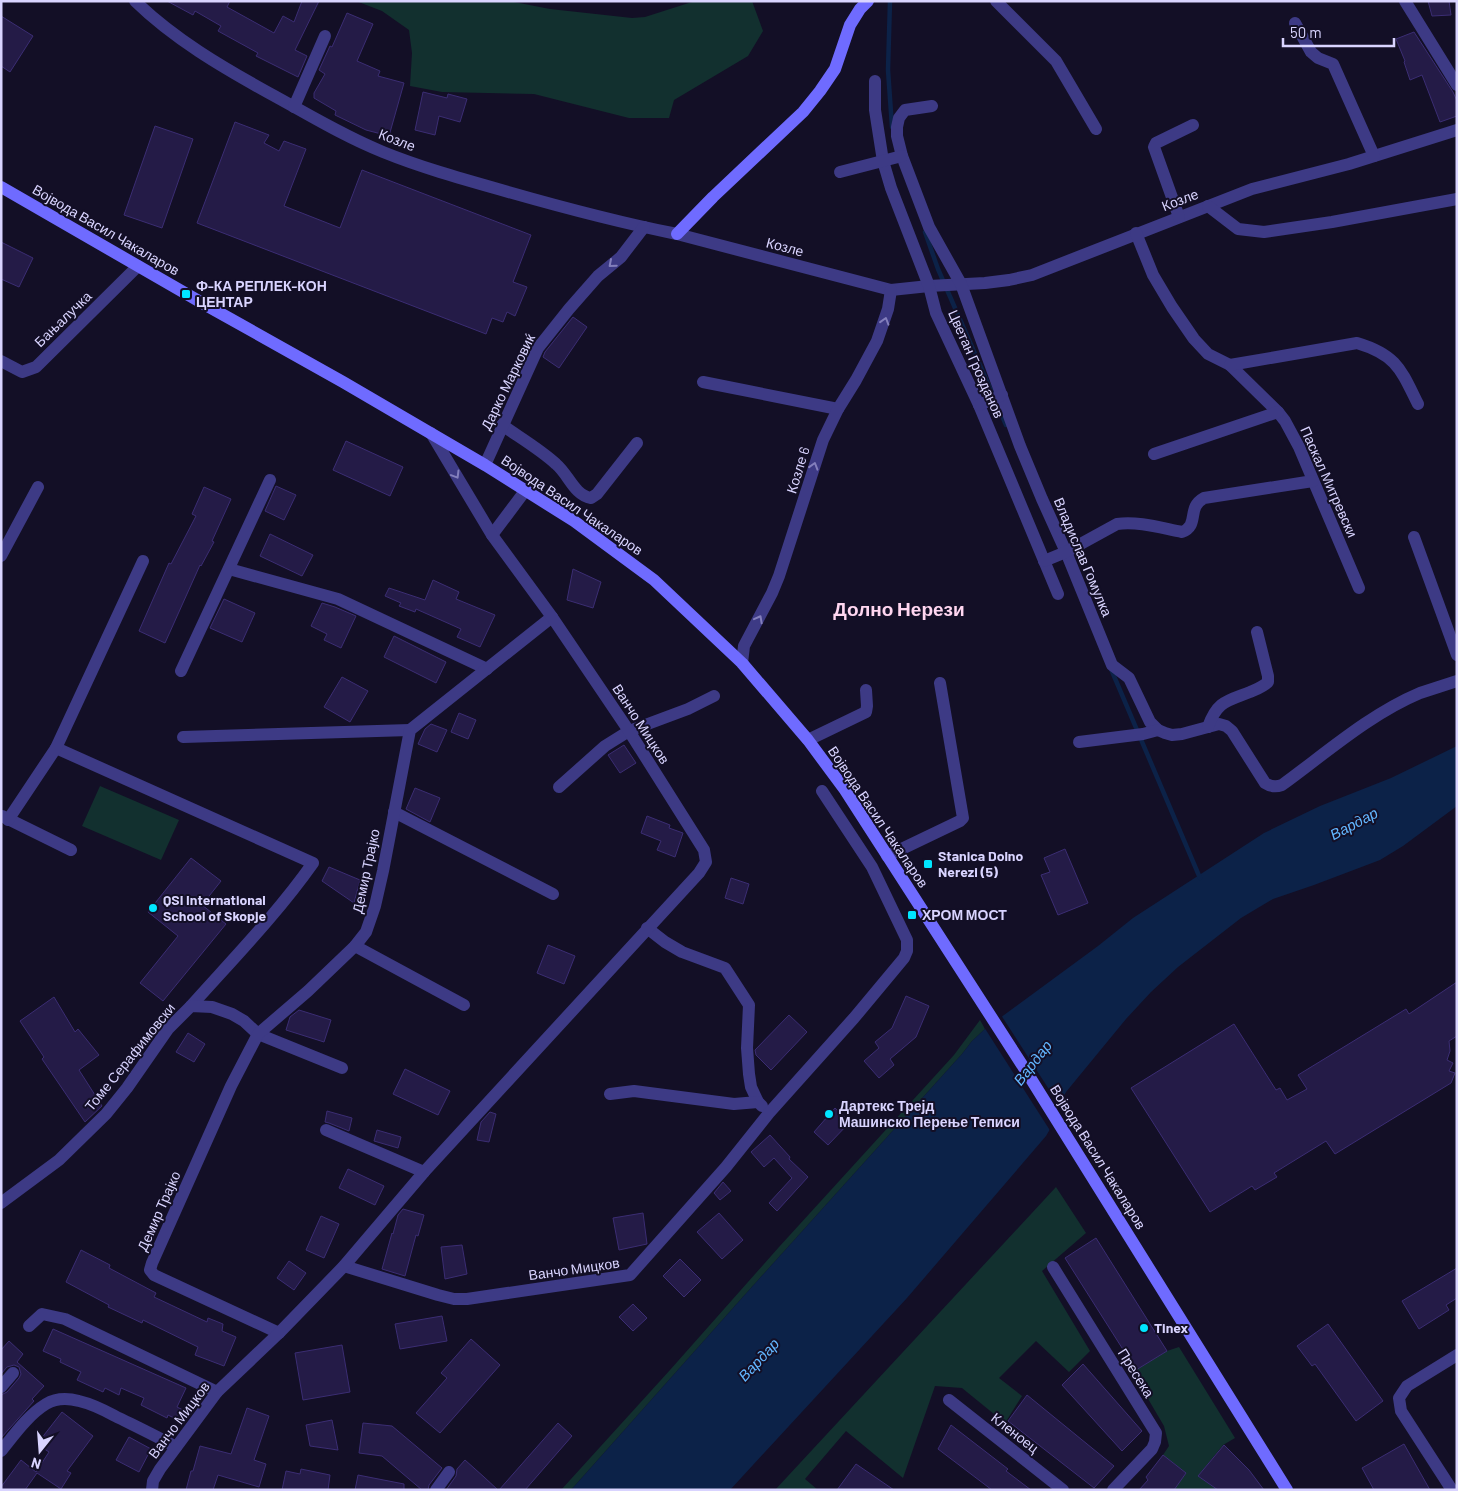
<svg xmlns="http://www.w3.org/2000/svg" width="1458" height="1491" font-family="Barlow,sans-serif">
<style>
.green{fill:#12302f}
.water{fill:#0c2248}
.pier{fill:#130f26}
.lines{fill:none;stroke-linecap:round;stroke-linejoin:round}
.stream{stroke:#0c2248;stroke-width:4.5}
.building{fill:#241b47;stroke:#3b2d73}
.street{stroke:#3d3a85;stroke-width:12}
.secondary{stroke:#6f6bff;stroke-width:12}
.oneway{stroke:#837fbc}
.poi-dot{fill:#00e5ff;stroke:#130f26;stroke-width:2}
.labels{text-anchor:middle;stroke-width:4;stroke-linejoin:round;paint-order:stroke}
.street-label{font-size:14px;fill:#d9d4ff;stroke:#130f26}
.poi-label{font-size:14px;font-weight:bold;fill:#d9d4ff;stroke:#130f26;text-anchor:start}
.water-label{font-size:15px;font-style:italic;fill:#62b6ff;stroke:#130f26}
.district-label{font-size:19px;font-weight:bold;fill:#ffd6f0;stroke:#130f26}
</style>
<rect width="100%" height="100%" fill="#130f26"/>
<g class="green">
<path d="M356 1H509L550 9 632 18 645 17 695 1H752L763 31 748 56 674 100 669 118H629L534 94 442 92 410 86 412 53 409 30 382 11Z"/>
<path d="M100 786 179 820 161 860 82 826Z"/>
<path d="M980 1020 985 1029 972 1041 962 1054 742 1298 571 1490H561L670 1370 779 1247 954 1055Z"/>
<path d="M1056 1187 1086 1233 1042 1271 1090 1351 1069 1372 1036 1341 999 1378 1022 1396 1005 1423 962 1388 935 1386 903 1478 846 1431 805 1479 818 1490H775Z"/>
<path d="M1179 1347 1235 1438 1223 1445 1198 1476 1218 1490H1174L1186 1473 1163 1455 1169 1446 1164 1426 1134 1375 1136 1370 1167 1351Z"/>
</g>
<path class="water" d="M1457 746V806L1403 846 1380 860 1314 885 1273 899 1241 918 1178 967 1151 992 1126 1019 1066 1092C1058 1106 1055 1122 1046 1136L907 1298 730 1490H571L742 1298 962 1054 972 1041 985 1029 1098 946 1133 918 1264 833 1320 806 1391 778Z"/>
<path class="pier" d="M1001 1015 1061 1108 1051 1132 984 1027Z"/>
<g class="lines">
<g class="stream">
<path d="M890 1 888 70 892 127"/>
<path d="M925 232 938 269 1006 425"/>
<path d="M1111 669 1200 878"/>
</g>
</g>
<g class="building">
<path d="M167 1H230L227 7 274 33 283 16 294 22 302 1H319L295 50 307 56 298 77 256 56 258 53 218 31 221 26 195 11 193 15Z"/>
<path d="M1428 1H1449L1451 15 1432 16Z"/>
<path d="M347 13 373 24 357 61 380 71 378 76 404 83 389 136 366 130 335 115 336 111 314 98V93L325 74 319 70 330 46 332 47Z"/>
<path d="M1 16 33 36 10 72 1 66Z"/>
<path d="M1414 32 1453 92 1457 101V116L1440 122 1422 75 1410 80 1404 62 1405 61 1396 39Z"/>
<path d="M423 92 447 98 448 94 467 99 460 122 439 116 435 135 415 130Z"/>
<path d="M235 122 269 135 264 143 279 151 284 141 306 149 284 206 340 228 362 170 531 235 513 282 527 287 515 316 507 312 503 322 492 318 486 334 197 223Z"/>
<path d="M155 126 193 139 162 228 124 215Z"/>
<path d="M1 242 33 258 19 287 1 279Z"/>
<path d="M573 317 587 327 559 368 543 357 545 352Z"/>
<path d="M346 441 403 467 390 496 333 470Z"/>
<path d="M276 486 296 495 284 520 265 511Z"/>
<path d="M204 487 231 499 212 541 214 542 201 566 200 565 165 643 139 631 169 563 171 564 196 516 192 514Z"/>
<path d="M270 534 313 555 302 576 260 556Z"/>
<path d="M573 569 601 582 593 608 567 600Z"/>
<path d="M433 580 459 592 456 599 495 615 480 647 457 637 461 629 416 609 415 612 399 606 401 603 385 596 389 588 425 600Z"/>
<path d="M224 599 255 613 242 642 210 628Z"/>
<path d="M322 603 335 607 356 616 341 648 324 640 327 634 311 626Z"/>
<path d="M394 636 446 662 436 683 384 657Z"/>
<path d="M342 677 368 691 350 722 324 707Z"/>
<path d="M459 713 476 720 468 739 451 732Z"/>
<path d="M431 724 447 730 437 752 418 744 425 729Z"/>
<path d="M624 745 636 763 620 773 608 755Z"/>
<path d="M415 788 440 798 430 822 406 809Z"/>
<path d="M647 816 670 825 669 828 683 833 675 857 657 850 661 841 641 833Z"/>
<path d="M1065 849 1088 903 1058 915 1041 875 1050 872 1044 858Z"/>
<path d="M191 858 221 881 202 905 226 924 163 1001 140 983 178 936 148 912Z"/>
<path d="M329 867 360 880 354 903 322 881Z"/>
<path d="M731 878 749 884 743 904 725 898Z"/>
<path d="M548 945 575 956 564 984 537 973Z"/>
<path d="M1457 982V1036L1449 1041 1450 1051 1447 1060 1453 1063 1449 1071 1455 1073 1451 1083 1335 1154 1326 1141 1274 1173 1277 1177 1255 1190 1252 1186 1210 1212 1131 1088 1234 1024 1276 1090 1280 1088 1287 1100 1307 1089 1298 1075 1406 1009 1409 1014Z"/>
<path d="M906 996 929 1006 916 1037 890 1059 894 1065 879 1078 864 1061 879 1048 875 1042 892 1028Z"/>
<path d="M54 997 75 1032 78 1029 99 1055 79 1070 102 1106 85 1122 42 1059 44 1057 20 1021Z"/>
<path d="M299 1010 331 1020 324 1042 286 1030 290 1017Z"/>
<path d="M789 1015 807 1032 771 1070 756 1055 755 1050Z"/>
<path d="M188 1033 205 1044 194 1062 176 1052Z"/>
<path d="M405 1069 450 1091 438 1115 393 1094Z"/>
<path d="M835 1108 850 1122 828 1145 814 1132Z"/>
<path d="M327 1111 352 1118 349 1131 329 1123 325 1122Z"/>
<path d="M490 1112 496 1114 489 1142 477 1140 481 1122Z"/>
<path d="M377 1130 401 1137 398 1148 374 1141Z"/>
<path d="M770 1135 790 1157 789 1159 808 1177 777 1211 769 1203 792 1178 774 1158 764 1167 751 1152Z"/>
<path d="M348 1169 384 1186 375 1205 339 1188Z"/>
<path d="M723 1182 731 1191 720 1200 714 1193Z"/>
<path d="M403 1209 424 1215 418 1236 416 1235 405 1276 382 1269 392 1233 393 1234 398 1215Z"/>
<path d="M643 1213 647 1244 619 1250 613 1218Z"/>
<path d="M719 1213 743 1240 722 1259 697 1232Z"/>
<path d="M321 1216 339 1224 324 1258 306 1250Z"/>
<path d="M1096 1238 1167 1351 1136 1370 1065 1258Z"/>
<path d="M462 1245 467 1274 445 1279 441 1247Z"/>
<path d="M81 1250 110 1265 109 1268 156 1293 154 1297 207 1322 208 1318 223 1324 222 1331 236 1337 224 1366 195 1355 198 1347 143 1320 142 1323 108 1307 109 1305 66 1282Z"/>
<path d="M680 1259 701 1280 684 1297 663 1276Z"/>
<path d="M289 1261 306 1273 294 1290 277 1278Z"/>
<path d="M1457 1268V1298L1446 1305 1449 1310 1419 1329 1402 1301Z"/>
<path d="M633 1304 647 1318 633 1331 619 1317Z"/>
<path d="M442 1316 447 1341 400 1349 395 1324Z"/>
<path d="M1328 1324 1383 1401 1356 1421 1315 1364 1312 1366 1297 1346Z"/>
<path d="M53 1329 186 1388 177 1407 185 1411 180 1421 168 1415 167 1418 141 1405 144 1398 121 1388 119 1395 105 1388 103 1392 77 1380 81 1372 60 1362 61 1359 43 1351Z"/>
<path d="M471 1339 500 1365 440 1433 416 1413 447 1378 441 1373Z"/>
<path d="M9 1341 23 1354 17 1362 44 1386 32 1399 34 1401 1 1438V1395L7 1392 19 1378 21 1374 19 1367 14 1365 7 1367 1 1374V1350Z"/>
<path d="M342 1345 350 1392 303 1400 295 1353Z"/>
<path d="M1083 1364 1142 1431 1122 1451 1062 1385Z"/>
<path d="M1027 1395 1114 1466 1094 1488 1008 1421Z"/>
<path d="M247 1408 269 1416 254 1460 266 1464 259 1487 218 1475 213 1490H186L191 1471H193L200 1446 231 1454Z"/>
<path d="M62 1412 93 1436 67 1471 71 1473 61 1489 37 1473 25 1490H1V1487L21 1460 36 1472 49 1452 37 1444Z"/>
<path d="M332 1420 338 1450 310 1446 306 1425Z"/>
<path d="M363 1423 392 1426 442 1468 429 1485 428 1490H422L382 1456 359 1453Z"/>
<path d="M558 1423 572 1436 545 1467 525 1490H499Z"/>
<path d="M951 1425 1008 1469 1006 1471 1031 1490H992L938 1449Z"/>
<path d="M129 1437 151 1449 139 1472 116 1460Z"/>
<path d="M1404 1444 1430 1490H1374L1362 1468Z"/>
<path d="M1224 1445 1249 1470 1264 1490H1218L1198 1476Z"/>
<path d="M1163 1455 1186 1473 1174 1490H1139L1148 1480 1146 1477Z"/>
<path d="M465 1460 484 1477 498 1490H446L456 1476 457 1469Z"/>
<path d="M856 1464 894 1490H837Z"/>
<path d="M301 1469 330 1475 328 1490H282L286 1471 300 1474Z"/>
<path d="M358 1475 404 1484V1490H355Z"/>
</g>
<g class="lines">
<g class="street">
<path d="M135 1C174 39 222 67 269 93 306 113 343 136 383 152 420 167 459 178 498 189 557 206 617 222 677 234L891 290 929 286 985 283 1009 280 1032 275 1252 189 1349 164 1457 130"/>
<path d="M996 1 1056 61 1096 129"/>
<path d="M1405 1 1457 85"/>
<path d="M1295 23 1311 52 1318 58 1333 64 1374 156"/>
<path d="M875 81V110L883 161 891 188 929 286 936 313 979 405 1058 594"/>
<path d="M932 106 905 110 899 118 897 127V136L902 156 929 227 961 284 1020 446 1042 499 1066 552 1112 665 1129 678 1150 722 1158 730 1165 733 1172 735 1182 734 1219 724 1226 726 1232 731 1265 783C1271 787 1276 787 1282 785 1326 753 1370 714 1420 693 1432 689 1445 685 1457 681"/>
<path d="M294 107 325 36"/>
<path d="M840 172 902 156"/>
<path d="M1208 206 1238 229 1264 232 1332 222 1457 199"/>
<path d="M1179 217 1154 147 1156 143 1193 125"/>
<path d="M1136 233 1153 275 1172 307 1194 339 1208 354 1230 365 1278 412 1285 421 1299 447 1359 588"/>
<path d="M1 361 22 372 36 367 138 266"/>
<path d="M1230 365 1357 343C1397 355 1401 370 1418 404"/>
<path d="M703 382 838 409"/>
<path d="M979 405 1002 395"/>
<path d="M502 425C519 437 541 450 556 464 569 475 574 495 591 498L597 494 637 443"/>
<path d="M1154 454 1278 412"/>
<path d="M485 465 538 348 569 309 598 276 621 257 644 227"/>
<path d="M492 535 525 491"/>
<path d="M1414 537 1457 655"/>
<path d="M1 556 38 487"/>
<path d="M1044 561 1066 552 1117 524C1138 521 1161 528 1182 532 1200 525 1186 508 1204 498L1313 481"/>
<path d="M229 569 338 599 487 669"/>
<path d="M742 663 744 646 772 593 779 576 823 440 838 409 856 380 877 341 888 309 891 290"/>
<path d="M181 671 270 480"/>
<path d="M1208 727C1217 701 1227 701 1250 692 1257 689 1263 687 1268 682V676L1257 632"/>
<path d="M183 737 410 730"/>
<path d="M808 740 866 712 867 706 866 690"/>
<path d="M1079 742 1143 734 1158 730"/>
<path d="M56 748 313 863C277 914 232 960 191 1006"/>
<path d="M559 787 605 746 629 731 688 709 714 696"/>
<path d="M394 812 553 894"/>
<path d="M2 816 71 850"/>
<path d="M8 820 56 748 143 561"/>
<path d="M887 856 960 821 963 818 940 683"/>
<path d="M647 928 665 942 682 952 725 968 749 1005 747 1048 749 1074 751 1087 758 1102"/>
<path d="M355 946 464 1005"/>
<path d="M610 1094 634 1091 734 1104 758 1102 762 1106"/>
<path d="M326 1130 424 1172"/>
<path d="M1 1203 59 1160 106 1114 127 1088 168 1029 191 1006 212 1007 232 1014 244 1021 258 1034 342 1068"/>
<path d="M344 1266 438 1295 454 1299H467L630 1275 726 1167 769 1113 854 1018 904 958 907 951V940L872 867 822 791"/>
<path d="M1053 1267 1156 1433 1155 1442 1152 1449 1113 1490"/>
<path d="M29 1326 42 1314 65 1319 217 1392"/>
<path d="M279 1333 154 1275 150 1270 152 1263 231 1086 258 1034 308 991 355 946 366 932 375 906 383 871 410 730 552 617"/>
<path d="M1 1387 13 1373"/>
<path d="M949 1400 1063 1490"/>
<path d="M1 1451C14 1435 28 1415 46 1404 56 1398 68 1398 79 1401 92 1404 104 1410 115 1416 135 1426 156 1436 176 1447"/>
<path d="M152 1490 153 1481 160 1469 217 1392 279 1333 344 1266 424 1172 699 873 706 862 704 850 629 731 552 617 492 535 431 433"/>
<path d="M436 1490 449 1472"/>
<path d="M1452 1490 1401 1411 1399 1398 1407 1386 1457 1355"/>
</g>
<g class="secondary">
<path d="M1 187 211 308 343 382 485 465 574 521 654 580 742 663 808 740 845 790 1026 1071 1287 1490"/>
<path d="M677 234 713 197 803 112 820 91 835 69 850 25 860 9 868 1"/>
</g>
</g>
<defs><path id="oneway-chevron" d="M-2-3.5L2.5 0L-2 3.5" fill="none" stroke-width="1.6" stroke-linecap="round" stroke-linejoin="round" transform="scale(1.25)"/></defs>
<g class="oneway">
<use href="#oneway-chevron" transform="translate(612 264) rotate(139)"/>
<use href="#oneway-chevron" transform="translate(885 321) rotate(-73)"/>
<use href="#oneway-chevron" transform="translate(814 466) rotate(-73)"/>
<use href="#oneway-chevron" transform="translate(456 475) rotate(59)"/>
<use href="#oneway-chevron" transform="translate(759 619) rotate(-62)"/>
</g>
<g class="poi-dot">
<rect x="181" y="289" width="10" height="10" rx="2.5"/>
<rect x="923" y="859" width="10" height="10" rx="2.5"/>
<circle cx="153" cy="908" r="5"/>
<rect x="907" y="910" width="10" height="10" rx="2.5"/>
<circle cx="829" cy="1114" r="5"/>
<circle cx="1144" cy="1328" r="5"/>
</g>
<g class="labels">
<g class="street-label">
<text transform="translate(397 140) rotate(21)" y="5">Козле</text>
<text transform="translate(1180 200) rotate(-21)" y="5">Козле</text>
<text transform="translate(106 230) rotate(30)" y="5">Војвода Васил Чакаларов</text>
<text transform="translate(785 247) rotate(15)" y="5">Козле</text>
<text transform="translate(63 319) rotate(-44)" y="5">Бањалучка</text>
<text transform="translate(976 364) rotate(66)" y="5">Цветан Грозданов</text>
<text transform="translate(508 382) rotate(-64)" y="5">Дарко Марковиќ</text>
<text transform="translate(798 470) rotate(-73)" y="5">Козле 6</text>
<text transform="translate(1329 482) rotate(66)" y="5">Паскал Митревски</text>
<text transform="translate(572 505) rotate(34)" y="5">Војвода Васил Чакаларов</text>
<text transform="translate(1083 557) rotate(67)" y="5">Владислав Гомулка</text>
<text transform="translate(641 724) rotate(57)" y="5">Ванчо Мицков</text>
<text transform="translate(878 817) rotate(56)" y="5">Војвода Васил Чакаларов</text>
<text transform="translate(366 871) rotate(-78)" y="5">Демир Трајко</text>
<text transform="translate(130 1057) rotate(-51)" y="5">Томе Серафимовски</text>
<text transform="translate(1098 1157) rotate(58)" y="5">Војвода Васил Чакаларов</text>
<text transform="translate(159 1211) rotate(-66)" y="5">Демир Трајко</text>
<text transform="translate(574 1269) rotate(-8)" y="5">Ванчо Мицков</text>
<text transform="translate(1136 1373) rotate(58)" y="5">Пресека</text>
<text transform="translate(179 1420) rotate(-53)" y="5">Ванчо Мицков</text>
<text transform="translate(1015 1433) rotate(38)" y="5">Кленоец</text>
</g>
<g class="poi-label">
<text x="196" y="291">Ф-КА РЕПЛЕК-КОН<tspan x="196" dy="16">ЦЕНТАР</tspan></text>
<text x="938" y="861">Stanica Dolno<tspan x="938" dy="16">Nerezi (5)</tspan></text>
<text x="163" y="905">QSI International<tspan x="163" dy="16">School of Skopje</tspan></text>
<text x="922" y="920">ХРОМ МОСТ</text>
<text x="839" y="1111">Дартекс Трејд<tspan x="839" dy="16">Машинско Перење Теписи</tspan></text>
<text x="1154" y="1333">Tinex</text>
</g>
<g class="water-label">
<text transform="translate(1354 824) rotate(-28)" y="5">Вардар</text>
<text transform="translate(1033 1063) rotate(-52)" y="5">Вардар</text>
<text transform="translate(759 1360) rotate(-47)" y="5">Вардар</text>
</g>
<g class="district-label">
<text x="899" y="616">Долно Нерези</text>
</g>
</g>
<rect width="1458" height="1491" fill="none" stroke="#d9d4ff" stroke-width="5"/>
<g transform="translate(40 1451) rotate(197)" stroke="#130f26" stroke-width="4" paint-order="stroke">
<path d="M0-4L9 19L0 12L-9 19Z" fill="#d9d4ff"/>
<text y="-8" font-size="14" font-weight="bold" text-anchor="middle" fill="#d9d4ff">N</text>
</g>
<path d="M1283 38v8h111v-8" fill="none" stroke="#d9d4ff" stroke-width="2.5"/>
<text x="1290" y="38" font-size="15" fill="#d9d4ff" stroke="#130f26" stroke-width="4" paint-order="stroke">50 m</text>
</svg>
